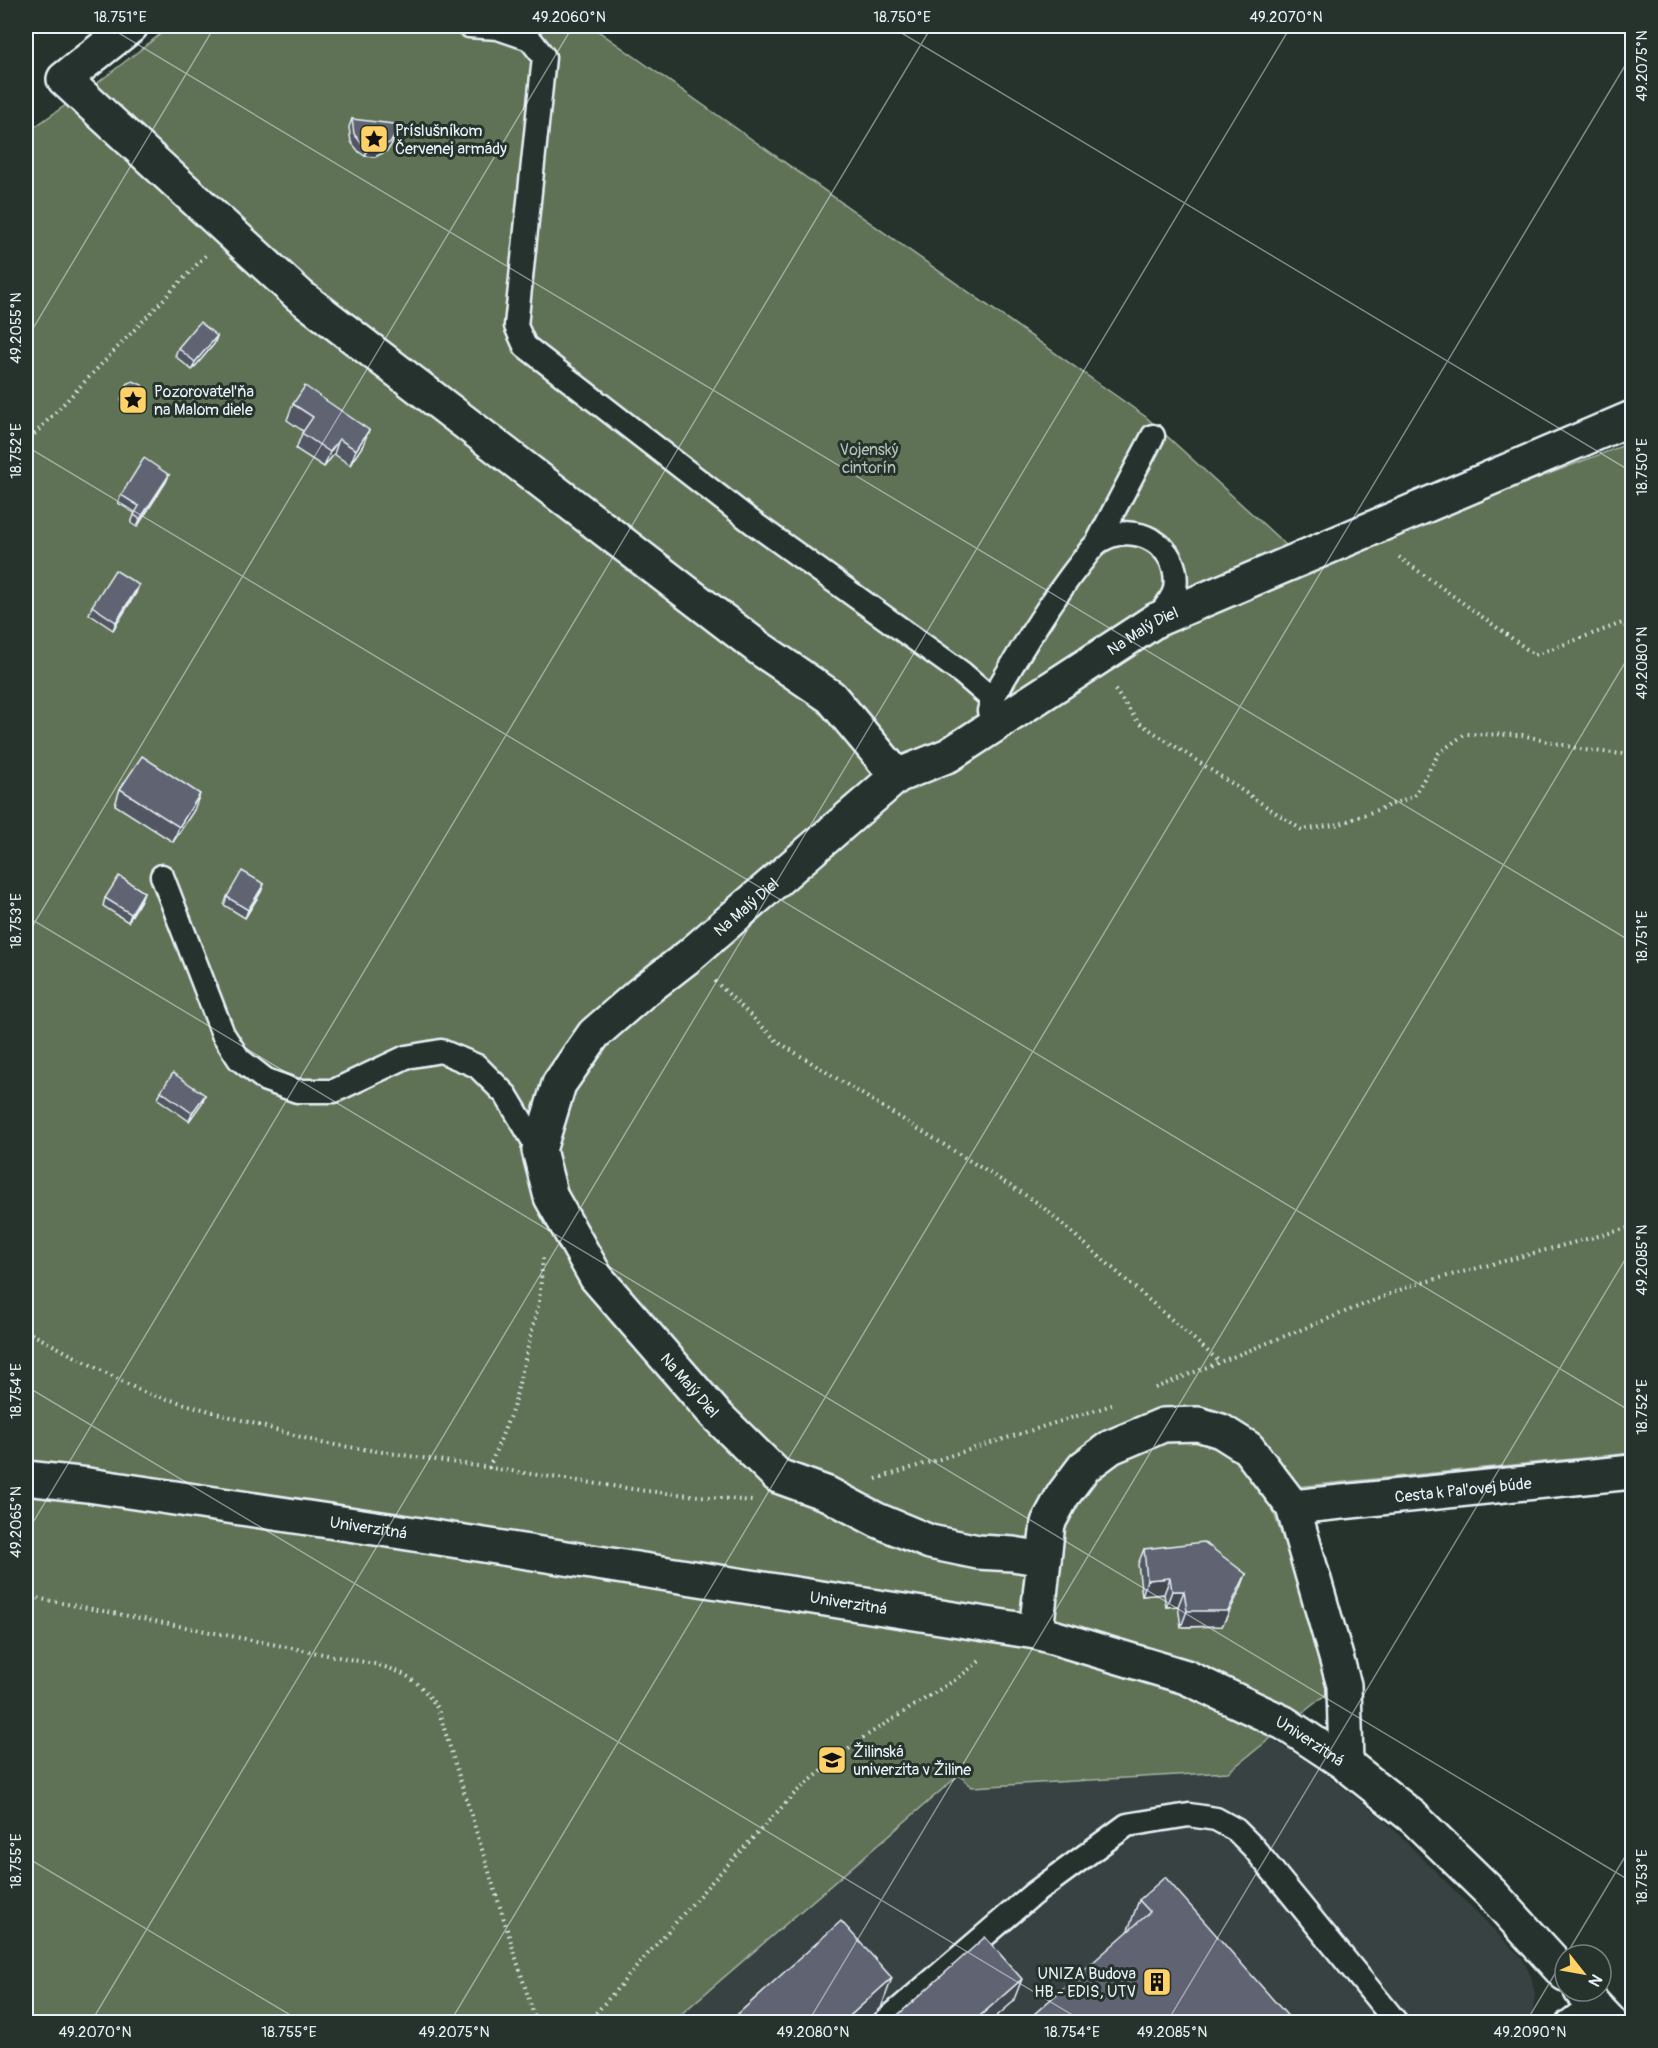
<svg xmlns="http://www.w3.org/2000/svg" width="1658" height="2048" font-family="Pangolin,sans-serif">
<style>
.built{fill:#374242}
.green{fill:#607254;stroke:#a4b2a6;stroke-width:1.5}
.lines{fill:none;stroke-linecap:round;stroke-linejoin:round}
.service-casing{stroke:#e8f1f8;stroke-width:27}
.minor-casing{stroke:#e8f1f8;stroke-width:38}
.path{stroke:#e8f1f8;stroke-width:4;stroke-dasharray:1.5 4.5;stroke-linecap:butt}
.service{stroke:#26332d;stroke-width:22}
.minor{stroke:#26332d;stroke-width:33}
.wall{fill:#515662;stroke:#e8f1f8;stroke-width:1.5}
.shaded-wall{fill:#424650;stroke:#e8f1f8;stroke-width:1.5}
.building{fill:#5e6472;stroke:#e8f1f8;stroke-width:1.5}
.ticks{fill:none;stroke:#e8f1f8;stroke-width:1.5;stroke-opacity:0.45}
.labels{text-anchor:middle;stroke-width:6;stroke-linejoin:round;paint-order:stroke}
.poi-label{font-size:16px;fill:#e8f1f8;stroke:#26332d;text-anchor:start}
.park-label{font-size:16px;fill:#b2beb6;stroke:#26332d}
.street-label{font-size:16px;fill:#e8f1f8;stroke:#26332d}
.neatline{fill:none;stroke:#e8f1f8;stroke-width:2}
.ticks-label{font-size:15px;text-anchor:middle;fill:#e8f1f8}
</style>
<rect width="100%" height="100%" fill="#26332d"/>
<filter id="ink" filterUnits="userSpaceOnUse"><feTurbulence type="fractalNoise" baseFrequency=".0167" numOctaves="2"/><feDisplacementMap in="SourceGraphic" scale="12" xChannelSelector="R" yChannelSelector="G"/><feConvolveMatrix kernelMatrix="1 2 1 2 8 2 1 2 1" color-interpolation-filters="sRGB"/></filter>
<g filter="url(#ink)">
<path class="built" d="M26 1498 1255 1728 1323 1772 1382 1818 1522 1958 1531 1976 1535 1995 1531 2022H26Z"/>
<path class="green" d="M171 26H591L1146 417 1309 566 1632 442V1453L1266 1490 1334 1688 1228 1772 972 1787 959 1775 672 2022H26V133L100 81Z"/>
<g class="lines">
<g class="service-casing">
<g id="service">
<path d="M469 26 498 28 530 39 544 57 516 326 525 346 752 522 962 673 992 699"/>
<path d="M1098 541 1153 436"/>
<path d="M989 711 992 699C1020 652 1048 604 1082 561 1087 555 1093 545 1100 541 1135 519 1182 546 1175 589 1173 599 1161 612 1156 620"/>
<path d="M162 876 223 1034 239 1059 266 1080 297 1091H334L406 1057 441 1051 477 1066 506 1095 539 1150"/>
<path d="M884 2022 1033 1894 1127 1825 1189 1815 1216 1819 1236 1830 1253 1847 1396 2022"/>
<path d="M1568 2022 1592 2004"/>
</g>
</g>
<g class="minor-casing">
<g id="minor">
<path d="M131 26 64 79 300 296 759 648 831 697 897 776"/>
<path id="s1" d="M26 1478 88 1485 395 1531 1036 1632 1186 1677 1284 1723 1346 1764 1413 1817 1491 1893 1565 1974"/>
<path id="s2" d="M1293 1507 1632 1472"/>
<path id="s3" d="M1044 1559 1013 1554 978 1552 930 1542 877 1520 828 1494 778 1476 715 1414 596 1277 551 1197 539 1150 559 1084 594 1034 640 994 689 956 897 776 949 755 1156 620 1632 418"/>
<path d="M1036 1632 1048 1523 1063 1495 1084 1467 1111 1447 1163 1425 1198 1424 1221 1431 1248 1448 1293 1507 1344 1685 1346 1764"/>
<path d="M1581 1991 1610 2022"/>
</g>
</g>
<g class="path">
<path d="M26 443 206 255"/>
<path d="M1399 557 1535 655 1622 623 1632 632"/>
<path d="M1115 690 1138 722 1302 830 1340 824 1414 796 1439 753 1465 734 1522 735 1584 750 1632 755"/>
<path d="M715 981 778 1042 1038 1203 1220 1362"/>
<path d="M26 1331 143 1392 322 1443 646 1491 752 1501"/>
<path d="M1155 1388 1410 1286 1632 1227"/>
<path d="M489 1468 513 1408 539 1302 543 1257"/>
<path d="M876 1479 1112 1405"/>
<path d="M26 1596 374 1664C406 1672 420 1681 438 1709L536 2022"/>
<path d="M588 2022 706 1888 796 1792 861 1739 958 1678 981 1660"/>
</g>
<use href="#service" class="service"/>
<use href="#minor" class="minor"/>
</g>
<g class="wall">
<path d="M352 119 400 130 398 138H395L388 150 375 157 365 156 359 152 351 142 349 127Z"/>
<path d="M217 336 214 344 192 370 175 356 178 348Z"/>
<path d="M128 383 143 395 140 402 137 406 128 408 123 404 121 399Z"/>
<path d="M293 404 363 445 350 465 334 454 324 467 296 449 303 431 287 420Z"/>
<path d="M169 475 166 482 137 527 131 523 135 513 118 503 121 495Z"/>
<path d="M136 593 113 630 89 614 92 606Z"/>
<path d="M120 789 194 810 173 842 115 805Z"/>
<path d="M264 884 261 892 245 918 224 905 227 897Z"/>
<path d="M144 892 141 900 128 922 103 906 105 898Z"/>
<path d="M161 1091 205 1095 202 1103 189 1121 158 1099Z"/>
<path d="M1144 1549 1246 1574 1240 1590 1222 1626 1181 1627 1178 1606 1166 1607 1164 1594 1142 1596 1138 1564Z"/>
<path d="M1139 1900 1293 2022 1129 1930H1128Z"/>
</g>
<g class="shaded-wall">
<path d="M398 130H400L398 138H395L388 150 375 157 365 156 368 148Z"/>
<path d="M217 336 214 344 192 370 195 362Z"/>
<path d="M143 395 140 402 137 406 128 408 131 400Z"/>
<path d="M369 430 363 445 350 465 356 450Z"/>
<path d="M339 439 334 454 324 467 330 452Z"/>
<path d="M169 475 166 482 137 527 140 519Z"/>
<path d="M139 585 136 593 113 630 116 622Z"/>
<path d="M200 794 194 810 173 842 179 827Z"/>
<path d="M264 884 261 892 245 918 248 910Z"/>
<path d="M144 892 141 900 128 922 131 914Z"/>
<path d="M205 1095 202 1103 189 1121 192 1113Z"/>
<path d="M1246 1574 1240 1590 1222 1626 1181 1627 1187 1611Z"/>
<path d="M1170 1578 1164 1594 1142 1596 1147 1580Z"/>
<path d="M1172 1591H1184L1178 1606 1166 1607Z"/>
<path d="M892 1978 881 2008 866 2022H843Z"/>
<path d="M1022 1979 1013 2002 990 2022H973Z"/>
</g>
<g class="building">
<path d="M352 119 401 125 400 130H398L391 142 378 149 368 148 362 144 354 134Z"/>
<path d="M200 322 217 336 195 362 178 348Z"/>
<path d="M133 381 142 385 144 389 143 395 140 398 131 400 126 396 124 391 128 383Z"/>
<path d="M305 386 369 430 356 450 339 439 330 452 302 433 313 417 293 404Z"/>
<path d="M144 458 169 475 140 519 134 515 139 506 121 495Z"/>
<path d="M115 570 139 585 116 622 92 606Z"/>
<path d="M142 756 200 794 179 827 120 789Z"/>
<path d="M242 871 264 884 248 910 227 897Z"/>
<path d="M119 876 144 892 131 914 105 898Z"/>
<path d="M173 1073 205 1095 192 1113 161 1091Z"/>
<path d="M1204 1542 1246 1574 1228 1611H1187L1184 1591H1172L1170 1578 1147 1580 1144 1549Z"/>
<path d="M1165 1877 1293 2022H1025L1150 1912 1139 1900Z"/>
<path d="M841 1921 892 1978 843 2022H729Z"/>
<path d="M985 1937 1022 1979 973 2022H890Z"/>
</g>
</g>
<path class="ticks" d="M107 26 1632 942M890 26 1632 472M26 340 215 26M26 446 1632 1412M26 916 1632 1882M26 937 573 26M26 1386 1084 2022M26 1534 932 26M26 1857 302 2022M1566 1955 1632 1845M91 2022 1291 26M450 2022 1632 54M808 2022 1632 651M1167 2022 1632 1248M1526 2022 1565 1957"/>
<defs>
<g id="sight-square" transform="scale(1.5)"><rect x="-9" y="-9" width="18" height="18" rx="4" fill="#ffd166" stroke="#26332d"/><path d="M0-6L1.8-2.2L6-1.7L2.9 1.2L3.7 5.4L0 3.3L-3.7 5.4L-2.9 1.2L-6-1.7L-1.8-2.2Z" fill="#111"/></g>
<g id="university-square" transform="scale(1.5)"><rect x="-9" y="-9" width="18" height="18" rx="4" fill="#ffd166" stroke="#26332d"/><path d="M0-5L7-2L0 1L-7-2ZM-4 1L0 2.5L4 1V4Q0 6-4 4Z" fill="#111"/></g>
<g id="building-square" transform="scale(1.5)"><rect x="-9" y="-9" width="18" height="18" rx="4" fill="#ffd166" stroke="#26332d"/><path d="M-4-6H4V6H1V3H-1V6H-4ZM-2.5-4.3h1.7v1.8h-1.7ZM.8-4.3h1.7v1.8H.8ZM-2.5-1h1.7V.8h-1.7ZM.8-1h1.7V.8H.8Z" fill="#111"/></g>
</defs>
<g fill-rule="evenodd">
<use href="#sight-square" x="374" y="139"/>
<use href="#sight-square" x="133" y="400"/>
<use href="#university-square" x="832" y="1760"/>
<use href="#building-square" x="1157" y="1982"/>
</g>
<g class="labels">
<g class="poi-label">
<text x="395" y="136">Príslušníkom<tspan x="395" dy="18">Červenej armády</tspan></text>
<text x="154" y="397">Pozorovateľňa<tspan x="154" dy="18">na Malom diele</tspan></text>
<text x="853" y="1757">Žilinská<tspan x="853" dy="18">univerzita v Žiline</tspan></text>
<text x="1136" y="1979" text-anchor="end">UNIZA Budova<tspan x="1136" dy="18">HB - EDIS, UTV</tspan></text>
</g>
<g class="park-label">
<text x="869" y="455">Vojenský<tspan x="869" dy="18">cintorín</tspan></text>
</g>
<g class="street-label">
<text dy="6" stroke="none"><textPath href="#s3" startOffset="1506">Na Malý Diel</textPath></text>
<text dy="6" stroke="none"><textPath href="#s3" startOffset="1020">Na Malý Diel</textPath></text>
<text transform="translate(690 1385) rotate(49)" y="6">Na Malý Diel</text>
<text dy="6" stroke="none"><textPath href="#s2" startOffset="171">Cesta k Paľovej búde</textPath></text>
<text dy="6" stroke="none"><textPath href="#s1" startOffset="346">Univerzitná</textPath></text>
<text dy="6" stroke="none"><textPath href="#s1" startOffset="832">Univerzitná</textPath></text>
<text dy="6" stroke="none"><textPath href="#s1" startOffset="1318">Univerzitná</textPath></text>
</g>
</g>
<rect width="1658" height="2048" fill="none" stroke="#26332d" stroke-width="66"/>
<g transform="translate(1583 1973) rotate(121)"><circle r="28" fill="#26332d" stroke="#747f7e" stroke-width="1.5"/>
<path d="M0-4.5L10 22L0 15L-10 22Z" fill="#ffd166"/>
<text y="-9" font-size="16" font-weight="bold" text-anchor="middle" fill="#e8f1f8">N</text>
</g>
<rect x="33" y="33" width="1592" height="1982" class="neatline"/>
<g class="ticks-label">
<text x="120" y="22">18.751°E</text>
<text x="569" y="22">49.2060°N</text>
<text x="902" y="22">18.750°E</text>
<text x="1286" y="22">49.2070°N</text>
<text transform="translate(1642 66) rotate(-90)" y="5">49.2075°N</text>
<text transform="translate(16 328) rotate(-90)" y="5">49.2055°N</text>
<text transform="translate(16 451) rotate(-90)" y="5">18.752°E</text>
<text transform="translate(1642 467) rotate(-90)" y="5">18.750°E</text>
<text transform="translate(1642 663) rotate(-90)" y="5">49.2080°N</text>
<text transform="translate(16 921) rotate(-90)" y="5">18.753°E</text>
<text transform="translate(1642 937) rotate(-90)" y="5">18.751°E</text>
<text transform="translate(1642 1260) rotate(-90)" y="5">49.2085°N</text>
<text transform="translate(16 1391) rotate(-90)" y="5">18.754°E</text>
<text transform="translate(1642 1407) rotate(-90)" y="5">18.752°E</text>
<text transform="translate(16 1522) rotate(-90)" y="5">49.2065°N</text>
<text transform="translate(16 1861) rotate(-90)" y="5">18.755°E</text>
<text transform="translate(1642 1877) rotate(-90)" y="5">18.753°E</text>
<text x="95" y="2037">49.2070°N</text>
<text x="289" y="2037">18.755°E</text>
<text x="454" y="2037">49.2075°N</text>
<text x="813" y="2037">49.2080°N</text>
<text x="1072" y="2037">18.754°E</text>
<text x="1172" y="2037">49.2085°N</text>
<text x="1530" y="2037">49.2090°N</text>
</g>
</svg>
